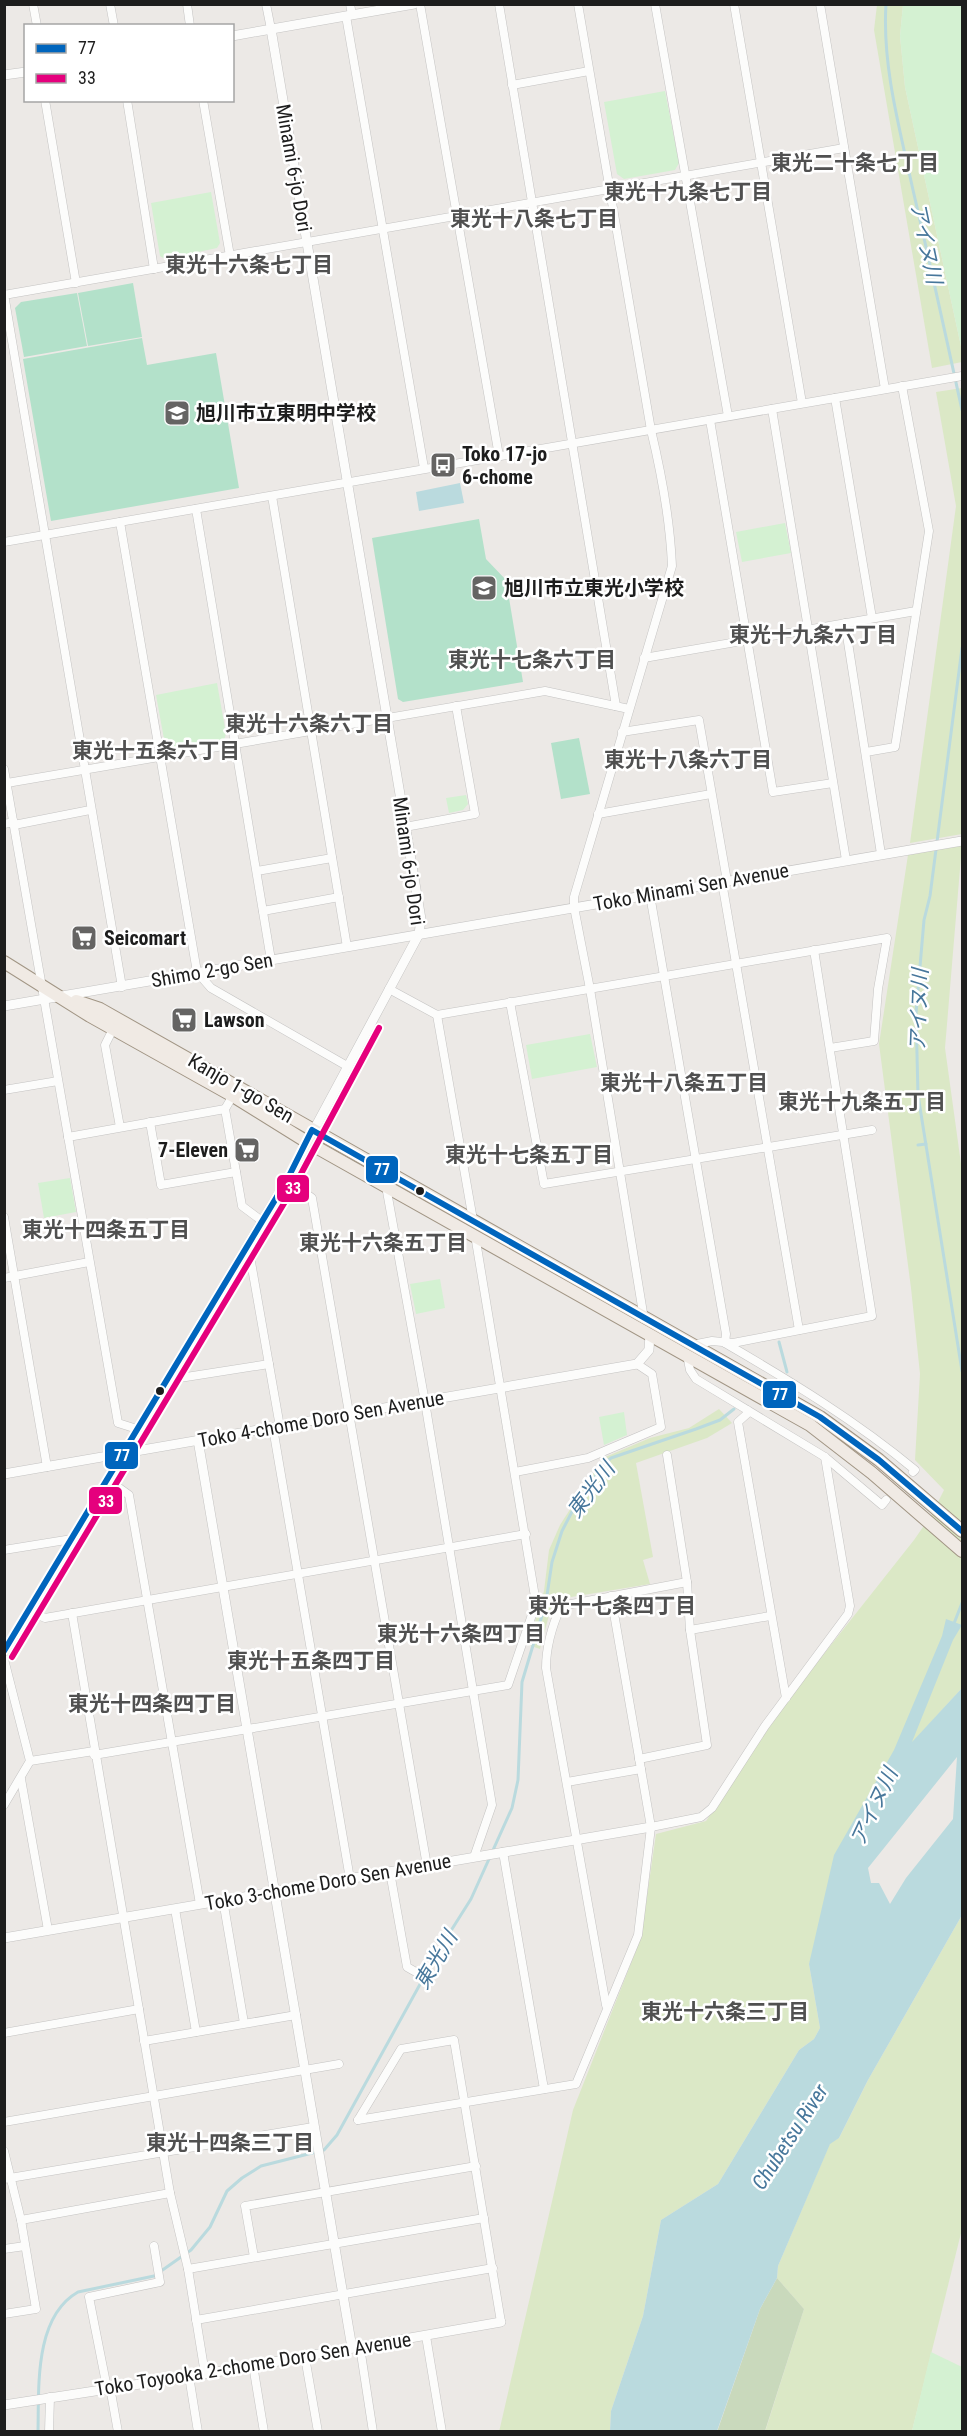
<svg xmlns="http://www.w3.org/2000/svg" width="967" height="2436" font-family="'Roboto Condensed','Noto Sans JP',sans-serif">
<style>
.grass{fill:#dbe8c6}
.forest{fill:#c9d9bc}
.park{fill:#d4f1d2}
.pitch{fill:#b3e1ca}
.water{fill:#badade;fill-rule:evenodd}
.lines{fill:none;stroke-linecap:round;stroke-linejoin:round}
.stream{stroke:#badade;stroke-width:3}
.minor-casing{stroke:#c4c3c2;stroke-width:9}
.tertiary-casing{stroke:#c4c3c2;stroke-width:10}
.primary-casing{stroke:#a19584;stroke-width:14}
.minor{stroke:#fcfcfb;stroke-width:8}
.tertiary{stroke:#fcfcfb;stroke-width:9}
.primary{stroke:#f0eae4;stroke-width:12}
.bus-1-casing{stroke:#fff;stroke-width:10}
.bus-2-casing{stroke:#fff;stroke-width:10}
.bus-1{stroke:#0065bd;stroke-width:6}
.bus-2{stroke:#e5007d;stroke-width:6}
.bus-dot{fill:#1d1d1d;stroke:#fff;stroke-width:2}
.labels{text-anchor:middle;stroke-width:5;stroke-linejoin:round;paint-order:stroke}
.street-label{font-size:20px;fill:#1d1d1d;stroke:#fff}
.poi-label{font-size:20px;font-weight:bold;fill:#1d1d1d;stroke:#fff;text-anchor:start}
.neighbourhood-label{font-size:21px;font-weight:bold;fill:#505050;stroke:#fff}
.water-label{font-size:21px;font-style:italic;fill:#47779b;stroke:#fff}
.line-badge{stroke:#fff;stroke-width:2}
.badge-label{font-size:16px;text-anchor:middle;font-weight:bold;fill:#fff}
</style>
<rect width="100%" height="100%" fill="#ece9e6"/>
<g class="grass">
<path d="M877 5H903L900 36 905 87 962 351V362L932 368 874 30Z"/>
<path d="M962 388V834L910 843 956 506 936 392Z"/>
<path d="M962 845 945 1048 962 1171V1688L911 1744 809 1964 820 2028 814 2039 799 2050 718 2184 661 2220 643 2316 611 2411 610 2431 499 2432 573 2110 641 1938 656 1834 706 1821 789 1698 914 1540 932 1514 944 1490 915 1460 920 1374 911 1288 879 1044 908 855Z"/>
<path d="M719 1409 732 1423 707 1438 636 1463 653 1557 643 1560 650 1584 553 1600 540 1649 528 1645 544 1591 549 1550 560 1525 603 1458 650 1438 689 1428Z"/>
<path d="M962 1915V2229L912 2431 765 2432 804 2309 777 2278 778 2266 830 2143 839 2138 868 2080Z"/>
</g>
<path class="forest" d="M777 2278 804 2309 765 2431 717 2432 760 2309Z"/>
<g class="park">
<path d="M903 5H962V351L905 87 900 36Z"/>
<path d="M665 91 679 163 675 170 624 179 617 174 604 102Z"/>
<path d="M211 192 220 243 217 248 165 259 160 256 151 203Z"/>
<path d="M785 523 791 553 742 562 736 532Z"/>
<path d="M217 683 226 734 224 740 166 750 156 695Z"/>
<path d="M466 795 468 804 463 810 449 813 446 798Z"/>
<path d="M590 1034 597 1067 532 1079 526 1045Z"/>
<path d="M70 1178 76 1212 44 1218 38 1183Z"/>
<path d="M440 1279 445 1308 416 1314 410 1284Z"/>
<path d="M624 1412 627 1435 604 1445 599 1417Z"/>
<path d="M931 2352 962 2367V2431H912Z"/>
</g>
<g class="pitch">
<path d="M133 283 142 337 88 346 78 293Z"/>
<path d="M77 293 87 346 24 357 15 308 21 302Z"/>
<path d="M142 338 147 365 216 353 239 488 51 521 23 359Z"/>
<path d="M479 519 486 559 506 580 523 682 403 702 398 699 372 538Z"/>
<path d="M579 738 590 794 561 799 551 743Z"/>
</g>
<g class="water">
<path d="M460 483 464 503 419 511 416 492Z"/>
<path d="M946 1619 962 1625 953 1640 912 1742 962 1688V1915L868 2080 839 2138 830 2144 778 2266 777 2278 760 2309 717 2431H610L611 2411 643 2316 661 2220 718 2184 799 2050 814 2039 820 2028 809 1964 834 1855 894 1750 942 1636ZM957 1757 953 1819 906 1878 890 1904 879 1883H871L868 1868Z"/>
</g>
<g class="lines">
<g class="stream">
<path d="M886 4C882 66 900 130 913 190 930 263 946 337 962 410"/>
<path d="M962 648 930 896 924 920 916 1013 918 1095 962 1371"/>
<path d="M918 1145 926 1144"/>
<path d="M779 1342 787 1372"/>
<path d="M953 1626 962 1603"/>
<path d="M38 2432C39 2387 34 2317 78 2292L154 2276 191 2250 210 2227 227 2191 242 2178 261 2166 324 2150 337 2135 440 1948 471 1899 512 1808 518 1780 522 1682 546 1602 552 1562 562 1531 576 1504 604 1464 611 1458 696 1429 720 1420 734 1409"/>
</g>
<g class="minor-casing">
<g id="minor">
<path d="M33 4 37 26"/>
<path d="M110 4 114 26"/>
<path d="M187 4 190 26"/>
<path d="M266 4 271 29"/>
<path d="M350 4 352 15"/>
<path d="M420 4 499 456"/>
<path d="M499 4 616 706"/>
<path d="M578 4 651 430C662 476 670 518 672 566L574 897V907L590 989 644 1319"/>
<path d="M655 4 728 416"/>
<path d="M734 4 802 403"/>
<path d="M820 4 885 389"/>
<path d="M346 16 424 468"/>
<path d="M512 85 589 71"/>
<path d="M45 100 76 283"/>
<path d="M127 100 154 269"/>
<path d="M203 100 230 256"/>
<path d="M4 294 122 987"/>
<path d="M4 295 844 148"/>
<path d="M835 398 872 618"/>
<path d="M772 409 846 860"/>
<path d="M710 420 773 792 833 783"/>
<path d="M272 496 347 947"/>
<path d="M196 509 271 960"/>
<path d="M120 522 197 972 211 988 347 1066"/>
<path d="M4 542 962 376"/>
<path d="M845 623 881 854"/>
<path d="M644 658 916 611"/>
<path d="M622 732 699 720 727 881"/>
<path d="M866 752 895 747 929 531 902 386"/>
<path d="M4 769 118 1423 137 1429"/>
<path d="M7 783 545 691 629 709"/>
<path d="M598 814 711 794"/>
<path d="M4 824 14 822"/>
<path d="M14 825 90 810"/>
<path d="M405 827 475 814 456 706"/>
<path d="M257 871 332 858"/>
<path d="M722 882 799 1330"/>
<path d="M650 895 726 1334 725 1343"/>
<path d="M263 911 339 897"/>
<path d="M389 989 437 1015 887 938 878 989 874 1041 830 1048"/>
<path d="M510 1002 544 1184 872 1130"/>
<path d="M437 1015 473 1220"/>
<path d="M113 1029 105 1045 120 1127"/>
<path d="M4 1090 58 1081"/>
<path d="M235 1092 225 1109 242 1206 262 1221"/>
<path d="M150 1122 161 1185 236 1172"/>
<path d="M68 1137 225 1109"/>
<path d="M287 1180 312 1198 427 1866"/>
<path d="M386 1186 425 1402 492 1805 474 1857"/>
<path d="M4 1217 47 1467"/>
<path d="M248 1245 280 1427"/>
<path d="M4 1278 89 1262"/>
<path d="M725 1343C792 1382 856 1421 915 1470L913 1472"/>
<path d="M692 1345 712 1341 733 1343 872 1316 814 950"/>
<path d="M687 1355 690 1370 696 1379 825 1457 882 1505 886 1500"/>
<path d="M167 1380 269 1364"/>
<path d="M747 1410V1414L738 1422 786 1698"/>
<path d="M273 1428 350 1879"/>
<path d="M515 1472 588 1458 661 1427 652 1374 637 1364"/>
<path d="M108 1480 129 1495 200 1904"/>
<path d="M4 1550 72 1539"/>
<path d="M29 1611 45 1618 526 1534"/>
<path d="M72 1613 170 2193 188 2269 205 2374"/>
<path d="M690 1630 770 1616"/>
<path d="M4 1659 30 1761 4 1805"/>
<path d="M94 1755 508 1685 536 1603 475 1235"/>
<path d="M639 1759 707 1745 690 1630 687 1582 667 1455"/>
<path d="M30 1761 94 1751"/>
<path d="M21 1779 48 1930"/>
<path d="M567 1782 641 1769"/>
<path d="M651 1827 701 1817 712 1808 765 1726 848 1614 850 1606 825 1457"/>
<path d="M503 1852 544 2089"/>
<path d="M390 1872 407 1967 414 1971"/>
<path d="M223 1900 244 2023"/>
<path d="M175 1909 196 2032"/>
<path d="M606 2005 546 1668C546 1646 552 1626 561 1606L687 1582"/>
<path d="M4 2033 139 2009"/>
<path d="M144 2041 296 2015"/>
<path d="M358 2120 576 2084 638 1935 651 1827 611 1596"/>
<path d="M358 2120 401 2049 454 2040 501 2322"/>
<path d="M4 2122 339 2064"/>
<path d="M4 2151 21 2220 36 2309 4 2314"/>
<path d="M4 2179 313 2127"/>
<path d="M21 2220 170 2193"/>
<path d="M4 2249 25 2246"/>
<path d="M254 2257 245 2206 476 2166"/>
<path d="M188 2269 484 2218"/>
<path d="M196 2320 493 2268"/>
<path d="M426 2336 442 2432"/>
<path d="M360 2347 373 2432"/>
<path d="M305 2357 318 2432"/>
<path d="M253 2365 264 2432"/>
<path d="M189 2376 198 2432"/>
<path d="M110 2387 118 2432"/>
<path d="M107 2388 89 2297 160 2282 154 2246"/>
<path d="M49 2432 50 2397"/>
</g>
</g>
<g class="tertiary-casing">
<g id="tertiary">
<path d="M232 36 414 4"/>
<path d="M4 75 26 72"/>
<path d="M4 1006 962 841"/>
<path d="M198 1440 352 2348"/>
<path d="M4 1474 637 1364 649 1350 650 1334"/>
<path d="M4 1652 287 1180 419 934 421 919 271 29"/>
<path d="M4 1938 651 1827"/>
<path d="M4 2405 205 2374 501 2322"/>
</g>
</g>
<g class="primary-casing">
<g id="primary">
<path d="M4 962 90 1016 233 1096 307 1142 810 1425 872 1473 962 1551"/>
<path d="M76 1001 100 1009 820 1417 879 1460 962 1531"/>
</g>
</g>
<use href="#minor" class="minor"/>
<use href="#tertiary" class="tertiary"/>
<use href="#primary" class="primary"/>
<g class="bus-1-casing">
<path id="bus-1" d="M4 1651 287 1180 312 1130 820 1417 879 1460 962 1531"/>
</g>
<g class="bus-2-casing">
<path id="bus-2" d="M12 1657 295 1185 379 1028"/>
</g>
<use href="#bus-1" class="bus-1"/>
<use href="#bus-2" class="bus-2"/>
</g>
<defs>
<g id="school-square" transform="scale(1.35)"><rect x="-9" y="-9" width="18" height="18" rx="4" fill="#656463" stroke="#fff"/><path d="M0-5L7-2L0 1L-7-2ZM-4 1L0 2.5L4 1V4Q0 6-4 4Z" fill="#fff"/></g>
<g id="bus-square" transform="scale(1.35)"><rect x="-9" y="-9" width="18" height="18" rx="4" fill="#656463" stroke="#fff"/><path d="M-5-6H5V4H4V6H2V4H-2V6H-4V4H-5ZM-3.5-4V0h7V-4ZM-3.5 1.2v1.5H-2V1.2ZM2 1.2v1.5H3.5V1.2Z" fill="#fff"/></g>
<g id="supermarket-square" transform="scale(1.35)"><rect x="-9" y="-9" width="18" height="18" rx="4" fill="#656463" stroke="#fff"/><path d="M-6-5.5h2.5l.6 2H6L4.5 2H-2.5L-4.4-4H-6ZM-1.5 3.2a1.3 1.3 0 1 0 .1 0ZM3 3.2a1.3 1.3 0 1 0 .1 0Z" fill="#fff"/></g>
</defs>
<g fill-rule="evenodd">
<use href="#school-square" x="177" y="413"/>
<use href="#bus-square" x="443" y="465"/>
<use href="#school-square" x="484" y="588"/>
<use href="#supermarket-square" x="84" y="938"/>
<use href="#supermarket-square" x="184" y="1020"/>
<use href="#supermarket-square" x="247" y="1150"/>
</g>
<g class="bus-dot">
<circle cx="420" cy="1191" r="5"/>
<circle cx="160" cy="1391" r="5"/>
</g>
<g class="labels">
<g class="street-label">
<text transform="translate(294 168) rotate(80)" y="7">Minami 6-jo Dori</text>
<text transform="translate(409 861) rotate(82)" y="7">Minami 6-jo Dori</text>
<text transform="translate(691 887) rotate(-10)" y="7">Toko Minami Sen Avenue</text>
<text transform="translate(212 970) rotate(-10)" y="7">Shimo 2-go Sen</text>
<text transform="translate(241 1088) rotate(30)" y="7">Kanjo 1-go Sen</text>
<text transform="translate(321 1419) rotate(-10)" y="7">Toko 4-chome Doro Sen Avenue</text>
<text transform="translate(328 1882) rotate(-10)" y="7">Toko 3-chome Doro Sen Avenue</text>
<text transform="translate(253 2364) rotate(-9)" y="7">Toko Toyooka 2-chome Doro Sen Avenue</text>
</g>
<g class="poi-label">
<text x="196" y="420">旭川市立東明中学校</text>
<text x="462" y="461">Toko 17-jo<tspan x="462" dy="23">6-chome</tspan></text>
<text x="504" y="595">旭川市立東光小学校</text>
<text x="104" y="945">Seicomart</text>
<text x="204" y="1027">Lawson</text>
<text x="228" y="1157" text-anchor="end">7-Eleven</text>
</g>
<g class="neighbourhood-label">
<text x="855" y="170">東光二十条七丁目</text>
<text x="688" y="199">東光十九条七丁目</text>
<text x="534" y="226">東光十八条七丁目</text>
<text x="249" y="272">東光十六条七丁目</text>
<text x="813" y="642">東光十九条六丁目</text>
<text x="532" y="667">東光十七条六丁目</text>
<text x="309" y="731">東光十六条六丁目</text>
<text x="156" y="758">東光十五条六丁目</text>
<text x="688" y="767">東光十八条六丁目</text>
<text x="684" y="1090">東光十八条五丁目</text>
<text x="862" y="1109">東光十九条五丁目</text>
<text x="529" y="1162">東光十七条五丁目</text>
<text x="106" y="1237">東光十四条五丁目</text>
<text x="383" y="1250">東光十六条五丁目</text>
<text x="612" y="1613">東光十七条四丁目</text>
<text x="461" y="1641">東光十六条四丁目</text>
<text x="311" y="1668">東光十五条四丁目</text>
<text x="152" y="1711">東光十四条四丁目</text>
<text x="725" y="2019">東光十六条三丁目</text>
<text x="230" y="2150">東光十四条三丁目</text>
</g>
<g class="water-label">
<text transform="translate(926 243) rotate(78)" y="7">アイヌ川</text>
<text transform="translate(919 1010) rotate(-88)" y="7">アイヌ川</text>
<text transform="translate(591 1490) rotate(-53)" y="7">東光川</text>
<text transform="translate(874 1807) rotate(-65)" y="7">アイヌ川</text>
<text transform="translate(436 1960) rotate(-60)" y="7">東光川</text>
<text transform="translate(790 2137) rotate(-57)" y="7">Chubetsu River</text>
</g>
</g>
<g class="line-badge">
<rect x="365" y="1155" width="34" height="29" rx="6" fill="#0065bd"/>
<rect x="276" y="1174" width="34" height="29" rx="6" fill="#e5007d"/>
<rect x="762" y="1380" width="35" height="29" rx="6" fill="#0065bd"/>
<rect x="104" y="1441" width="35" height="29" rx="6" fill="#0065bd"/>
<rect x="88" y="1486" width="35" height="29" rx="6" fill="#e5007d"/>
</g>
<g class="badge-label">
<text x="382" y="1175">77</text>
<text x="293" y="1194">33</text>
<text x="780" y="1400">77</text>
<text x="122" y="1461">77</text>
<text x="106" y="1507">33</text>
</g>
<rect width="967" height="2436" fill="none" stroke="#1d1d1d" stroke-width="12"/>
<rect x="24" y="24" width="210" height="78" fill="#ffffff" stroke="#a5a5a5" stroke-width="1.5"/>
<rect x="36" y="44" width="30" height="9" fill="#0065bd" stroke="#a5a5a5" stroke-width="1.5"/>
<text x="78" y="54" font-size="18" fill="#1d1d1d">77</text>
<rect x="36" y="74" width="30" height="9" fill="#e5007d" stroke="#a5a5a5" stroke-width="1.5"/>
<text x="78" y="84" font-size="18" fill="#1d1d1d">33</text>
</svg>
